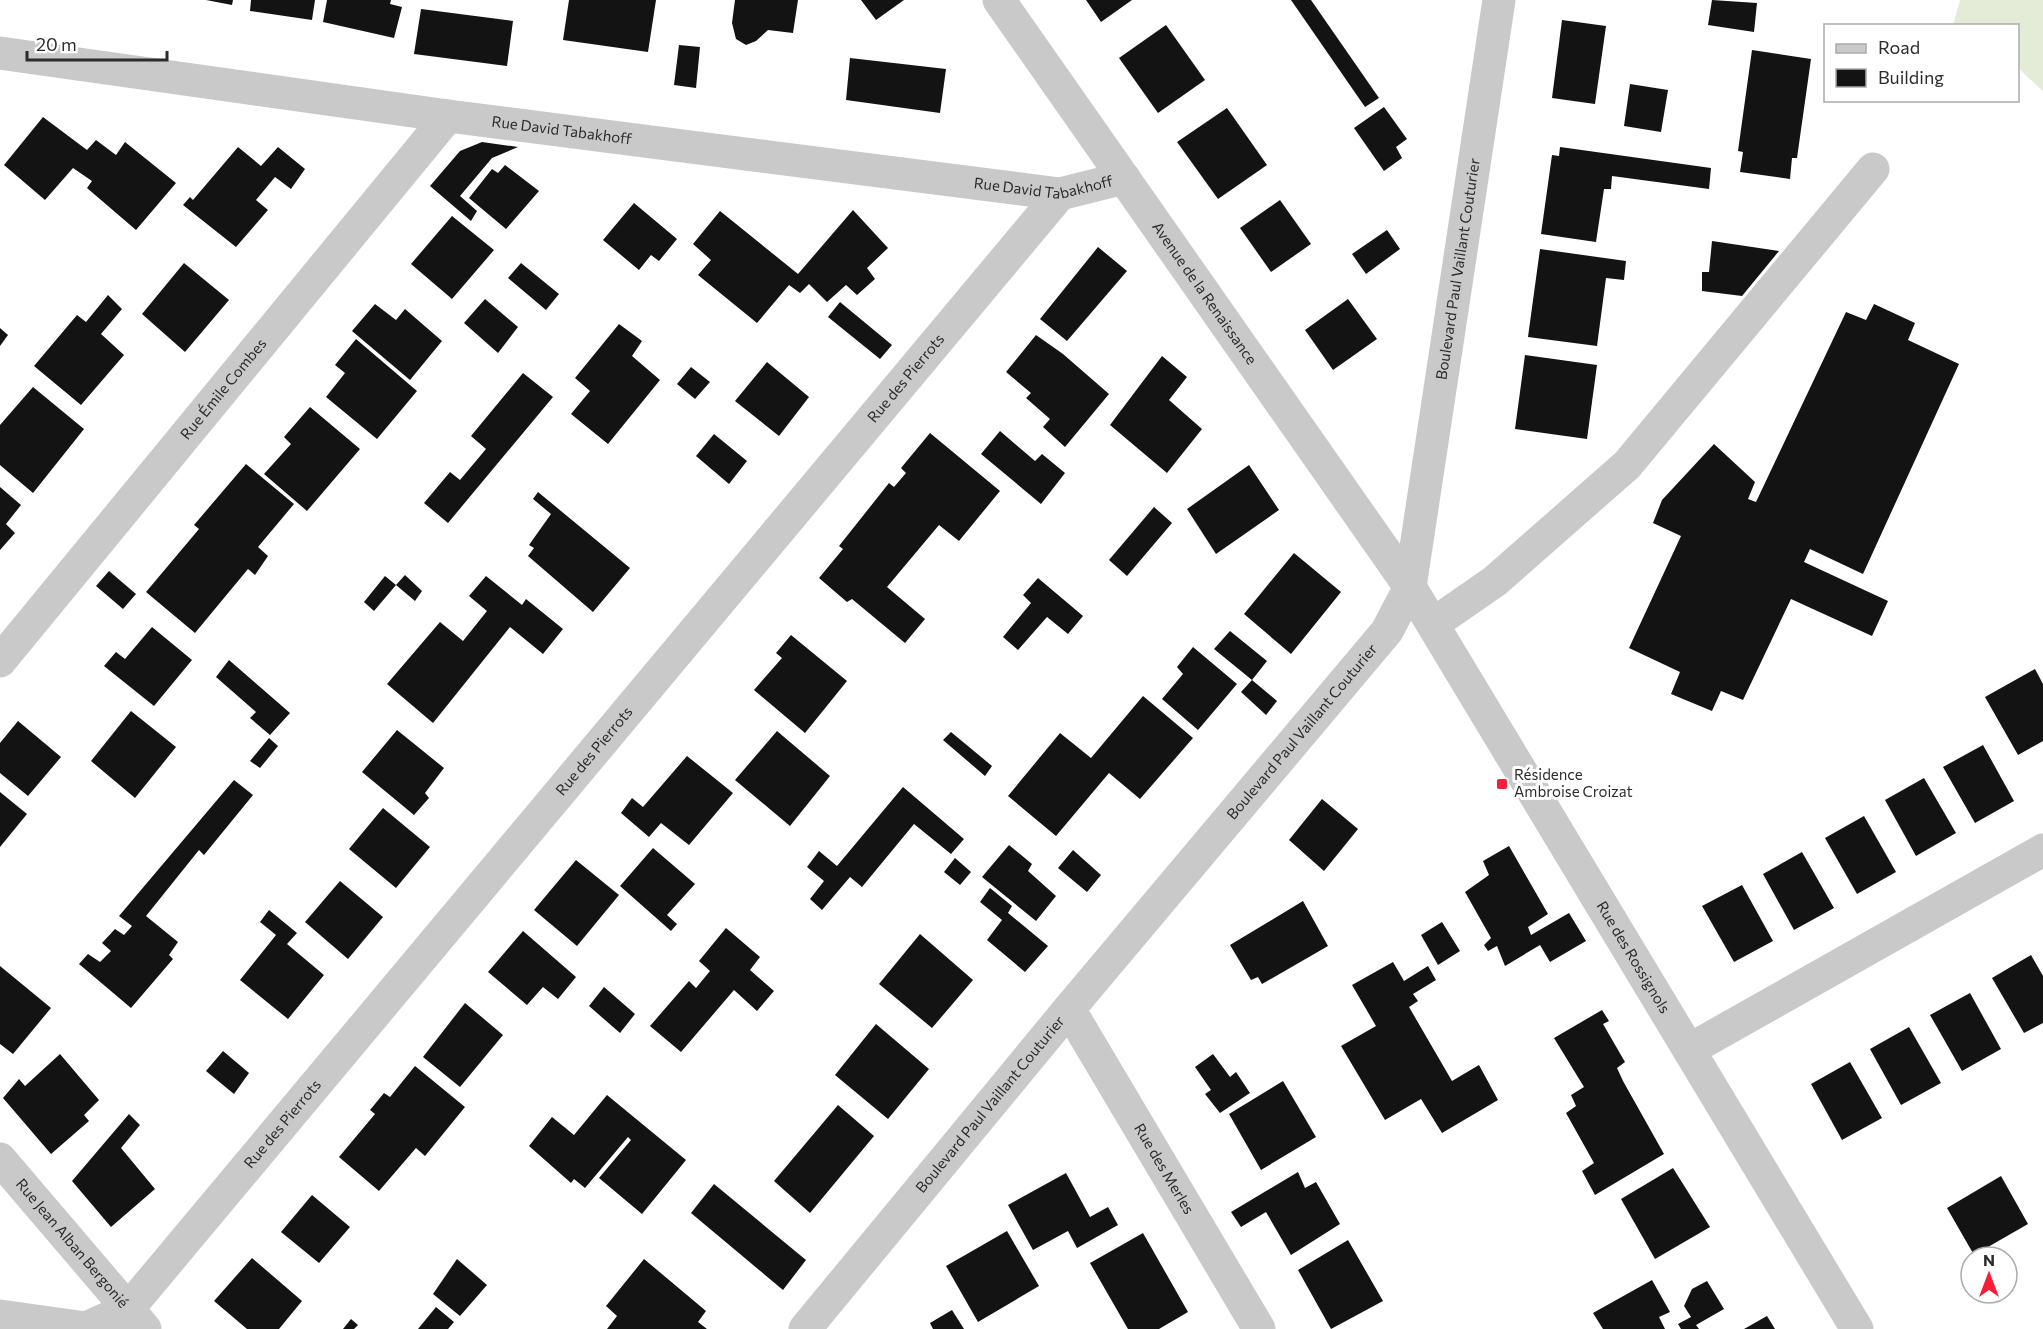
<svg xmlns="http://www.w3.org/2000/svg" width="2043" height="1329" font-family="Commissioner,sans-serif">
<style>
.green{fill:#e4ecd8}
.building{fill:#131313}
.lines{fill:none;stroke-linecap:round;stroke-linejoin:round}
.street{stroke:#c9c9c9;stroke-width:33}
.poi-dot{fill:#f51d38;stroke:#fff;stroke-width:2}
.labels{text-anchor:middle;stroke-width:6;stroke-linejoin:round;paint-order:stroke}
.street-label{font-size:15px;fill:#2c2c2c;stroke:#fff}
.poi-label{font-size:15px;fill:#2c2c2c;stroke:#fff;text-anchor:start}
</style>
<rect width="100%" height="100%" fill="#fff"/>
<path class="green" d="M1960 0H2043V91L2018 68V26L1953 25Z"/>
<g class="building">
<path d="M206 0H233L232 5Z"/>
<path d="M251 0H315L312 20 250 11Z"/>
<path d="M327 0H391L390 4 402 7 394 38 323 22Z"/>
<path d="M569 0H656L648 52 563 40Z"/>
<path d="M735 0H798L793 33 768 30 756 41 746 45 736 39 732 23Z"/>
<path d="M861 0H904L876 20Z"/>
<path d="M1086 0H1132L1101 22Z"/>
<path d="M1291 0H1311L1379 98 1365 107Z"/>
<path d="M1712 0 1757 3 1754 32 1708 25Z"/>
<path d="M421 9 513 21 507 66 414 54Z"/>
<path d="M1562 20 1606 26 1595 104 1552 98Z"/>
<path d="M1166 25 1205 80 1158 113 1119 58Z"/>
<path d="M679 45 700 47 696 88 674 85Z"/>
<path d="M1752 50 1811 59 1797 158H1792L1790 179 1740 172 1743 152 1738 151Z"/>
<path d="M850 58 946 69 940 113 846 100Z"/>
<path d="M1630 84 1668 90 1661 132 1624 126Z"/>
<path d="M1384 107 1407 139 1396 147 1402 158 1384 171 1354 128Z"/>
<path d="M1227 108 1267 165 1218 199 1177 142Z"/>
<path d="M43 117 87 150 96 140 116 155 125 142 176 183 136 230 87 188 92 181 73 168 45 200 4 165Z"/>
<path d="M482 142 518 147 492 158 460 196 477 211 471 221 430 186 460 151Z"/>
<path d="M238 147 261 166 278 147 305 169 291 189 275 177 256 200 268 210 236 247 183 205 190 197 193 200Z"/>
<path d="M1560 147 1711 168 1709 189 1612 176 1611 189H1604L1596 242 1541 234 1552 155 1559 156Z"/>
<path d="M505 165 539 191 506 229 469 198 492 169 498 173Z"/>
<path d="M1280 200 1311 244 1271 272 1240 228Z"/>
<path d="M634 203 677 239 659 261 651 255 639 270 603 240Z"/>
<path d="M853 210 888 248 867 268 875 279 857 295 846 285 827 302 809 284 800 293 789 285 757 323 698 275 711 260 693 244 720 211 798 274Z"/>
<path d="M452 216 494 250 452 299 411 264Z"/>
<path d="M1387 230 1400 249 1366 274 1352 254Z"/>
<path d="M1712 241 1779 251 1742 296 1702 291V272H1709Z"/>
<path d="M1098 247 1127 271 1067 341 1040 319Z"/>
<path d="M1540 249 1626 261 1624 280 1606 278 1597 346 1528 337Z"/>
<path d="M184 263 229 300 185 352 142 314Z"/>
<path d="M521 263 559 294 546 310 508 278Z"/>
<path d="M108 295 122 309 101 334 124 355 81 405 34 366 77 315 86 322Z"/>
<path d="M485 299 518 327 498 353 464 323Z"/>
<path d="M1348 299 1377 339 1333 370 1305 330Z"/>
<path d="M840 302 892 345 880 359 828 317Z"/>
<path d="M375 304 396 320 405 309 442 341 410 380 352 331Z"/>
<path d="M1874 304 1915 323 1908 340 1959 364 1863 574 1810 549 1804 562 1888 601 1872 636 1791 599 1743 700 1721 691 1712 711 1671 694 1680 672 1629 648 1681 536 1653 523 1662 500 1714 444 1755 482 1748 499 1756 502 1846 312 1866 320Z"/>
<path d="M619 324 642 341 632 356 660 380 608 444 571 414 590 391 575 378Z"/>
<path d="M0 328 8 335 0 346Z"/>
<path d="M1036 335 1063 354 1109 394 1065 447 1043 427 1050 419 1026 398 1031 393 1006 372Z"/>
<path d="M356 339 417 391 377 439 326 397 345 373 335 365Z"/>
<path d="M1525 355 1597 365 1587 439 1515 429Z"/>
<path d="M1162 356 1187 377 1169 400 1202 429 1167 473 1110 425Z"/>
<path d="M767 362 809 397 779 436 735 401Z"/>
<path d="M691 367 710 382 695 399 677 384Z"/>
<path d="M523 373 553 397 448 523 424 503 450 472 460 480 486 449 471 436Z"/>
<path d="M33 387 84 429 33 493 0 465V425Z"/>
<path d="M310 407 360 449 307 511 264 474 291 444 284 437Z"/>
<path d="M1000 431 1035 461 1042 454 1065 473 1041 504 981 454Z"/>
<path d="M930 433 1000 491 959 541 939 525 887 587 925 619 905 643 852 599 847 602 819 578 843 549 839 546 889 483 894 487 906 473 901 468Z"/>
<path d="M714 434 747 461 729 484 696 456Z"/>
<path d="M246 464 294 504 258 547 268 556 255 575 248 569 195 633 146 592 199 529 194 525Z"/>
<path d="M1249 465 1279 510 1216 554 1187 509Z"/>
<path d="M0 487 21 505 6 524 15 533 0 550Z"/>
<path d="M538 492 630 568 593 612 528 556 534 548 529 545 551 514 533 499Z"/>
<path d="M1154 507 1172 523 1127 576 1109 560Z"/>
<path d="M1294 553 1341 592 1291 654 1244 614Z"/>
<path d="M109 571 136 594 123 609 96 586Z"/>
<path d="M405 575 422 591 415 601 396 585Z"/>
<path d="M385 576 396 585 374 611 364 602Z"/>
<path d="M486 576 522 605 526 599 563 629 543 654 510 627 433 723 387 684 440 622 463 641 487 611 469 596Z"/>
<path d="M1038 578 1083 616 1068 634 1047 617 1018 650 1003 637 1031 603 1023 595Z"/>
<path d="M152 627 192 660 154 706 104 666 116 652 125 659Z"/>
<path d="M1230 631 1267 661 1252 680 1214 649Z"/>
<path d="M791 635 847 681 805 733 754 690 782 658 776 653Z"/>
<path d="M1193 647 1237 684 1198 730 1162 699 1183 674 1177 667Z"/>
<path d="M229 660 290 713 270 735 250 718 256 712 216 677Z"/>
<path d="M2035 669 2043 684V741L2018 755 1985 697Z"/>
<path d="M1252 680 1277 701 1266 715 1241 692Z"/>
<path d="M1143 696 1193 738 1140 799 1109 773 1056 836 1008 796 1060 733 1091 758Z"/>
<path d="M131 711 176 747 135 798 91 761Z"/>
<path d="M18 721 61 757 28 796 0 773V743Z"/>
<path d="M397 730 444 768 425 793 429 798 414 815 362 772Z"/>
<path d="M777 731 830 776 790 826 735 780Z"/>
<path d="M951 732 992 766 985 776 943 740Z"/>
<path d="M269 738 278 746 260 768 250 761Z"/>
<path d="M1983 745 2014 801 1975 823 1943 767Z"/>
<path d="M687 756 733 793 689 845 661 823 649 837 621 813 632 798 643 807Z"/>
<path d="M1924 778 1956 833 1916 856 1885 800Z"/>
<path d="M234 780 253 795 204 855 199 850 146 916 178 942 169 955 173 959 131 1008 79 964 88 954 100 962 111 951 102 943 115 929 124 935 132 926 119 916Z"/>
<path d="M903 787 964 839 951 854 914 824 862 887 850 877 822 910 810 899 824 881 807 867 819 851 837 866Z"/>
<path d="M0 792 27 814 0 847Z"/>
<path d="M1322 799 1358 829 1324 871 1289 840Z"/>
<path d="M383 808 430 847 396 888 349 849Z"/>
<path d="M1864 816 1896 872 1857 894 1825 838Z"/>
<path d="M1009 845 1032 864 1028 871 1056 896 1036 921 982 877Z"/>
<path d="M1509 846 1548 914 1528 927 1531 935 1569 913 1586 941 1550 962 1540 945 1505 966 1497 946 1488 951 1484 945 1491 938 1465 892 1489 875 1483 861Z"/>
<path d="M653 848 695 884 667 915 677 924 671 931 620 886Z"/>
<path d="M1073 850 1101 875 1087 892 1058 868Z"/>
<path d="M1802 852 1834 908 1794 930 1763 874Z"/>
<path d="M955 858 971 872 960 885 944 872Z"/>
<path d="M576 860 619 895 577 946 534 910Z"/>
<path d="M340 881 383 917 348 959 305 922Z"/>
<path d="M1742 885 1773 941 1734 962 1702 906Z"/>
<path d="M990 888 1012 906 1008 913 1048 946 1025 972 987 940 1002 920 980 902Z"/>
<path d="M1303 901 1328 946 1262 984 1258 977 1251 980 1230 945Z"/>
<path d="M269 910 297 933 287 944 324 975 288 1019 240 980 276 935 260 922Z"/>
<path d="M1442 922 1460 951 1438 965 1421 935Z"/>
<path d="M726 928 760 957 750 970 774 991 757 1011 734 990 681 1052 650 1026 689 981 696 988 710 971 699 961Z"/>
<path d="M523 931 576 977 558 999 543 987 527 1005 488 972Z"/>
<path d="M920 934 973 980 932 1028 879 984Z"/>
<path d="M2031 955 2043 976V1023L2024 1033 1992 978Z"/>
<path d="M1393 962 1404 981 1428 966 1436 980 1413 994 1418 1001 1409 1007 1452 1081 1479 1065 1498 1100 1442 1133 1421 1099 1385 1120 1341 1046 1376 1026 1352 985Z"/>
<path d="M0 966 51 1008 13 1054 0 1044Z"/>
<path d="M604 987 635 1014 620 1033 589 1006Z"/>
<path d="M1970 993 2001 1049 1962 1071 1930 1015Z"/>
<path d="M465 1003 503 1035 460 1087 423 1057Z"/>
<path d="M1602 1010 1609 1021 1603 1024 1625 1062 1617 1068 1623 1081 1664 1154 1595 1195 1582 1171 1594 1163 1566 1113 1576 1106 1571 1095 1584 1087 1554 1038Z"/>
<path d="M876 1024 929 1069 888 1119 835 1075Z"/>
<path d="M1909 1027 1941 1083 1901 1105 1870 1049Z"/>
<path d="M223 1051 249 1073 234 1094 206 1071Z"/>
<path d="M60 1054 99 1100 84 1115 89 1121 51 1154 3 1098 19 1079 25 1086Z"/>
<path d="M1213 1054 1230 1077 1236 1072 1250 1093 1220 1113 1205 1094 1211 1090 1195 1067Z"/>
<path d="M1850 1062 1882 1118 1842 1140 1811 1084Z"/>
<path d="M415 1066 465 1107 425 1156 416 1148 379 1191 339 1157 375 1114 370 1110 384 1093 390 1097Z"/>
<path d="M1283 1081 1316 1137 1261 1170 1229 1114Z"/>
<path d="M607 1095 686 1160 642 1214 599 1178 631 1140 628 1137 585 1188 574 1179 571 1183 529 1146 552 1117 574 1135Z"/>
<path d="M838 1105 874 1136 810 1213 774 1181Z"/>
<path d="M129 1114 140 1125 121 1148 155 1189 111 1227 72 1181Z"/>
<path d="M1673 1168 1710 1227 1655 1259 1621 1199Z"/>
<path d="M1298 1172 1305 1188 1316 1182 1340 1224 1291 1255 1266 1212 1241 1227 1231 1212Z"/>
<path d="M1066 1173 1090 1217 1108 1207 1118 1225 1077 1248 1068 1231 1033 1250 1008 1205Z"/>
<path d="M2001 1176 2028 1224 1974 1255 1947 1208Z"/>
<path d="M714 1184 806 1260 783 1290 691 1213Z"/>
<path d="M312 1195 350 1227 319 1263 281 1232Z"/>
<path d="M1007 1231 1039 1286 978 1322 946 1266Z"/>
<path d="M1143 1233 1188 1312 1159 1329H1128L1090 1263Z"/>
<path d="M1348 1240 1383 1301 1331 1329 1298 1270Z"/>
<path d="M252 1258 302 1301 279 1329H247L214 1301Z"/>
<path d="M457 1259 487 1285 460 1316 433 1294Z"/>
<path d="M644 1259 706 1311 698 1322 707 1329H607L617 1316 606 1306Z"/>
<path d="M1652 1280 1670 1312 1659 1317 1665 1329H1603L1593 1313Z"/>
<path d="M1707 1281 1724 1309 1696 1325 1699 1329H1681L1678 1324 1691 1317 1684 1306 1692 1289Z"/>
<path d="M436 1307 454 1322 448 1329H418Z"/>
<path d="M952 1310 964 1329H933L930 1323Z"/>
<path d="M1767 1316 1775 1329H1744Z"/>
<path d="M351 1319 358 1325 354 1329H343Z"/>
</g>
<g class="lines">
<g class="street">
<path id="s1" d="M999 0 1410 587 1857 1329"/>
<path id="s2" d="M0 53 448 116 1060 194 1124 178"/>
<path d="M1433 624 1495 581 1627 465 1873 169"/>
<path id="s3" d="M0 661 448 116"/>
<path id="s4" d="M1069 1009 1259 1329"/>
<path d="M1689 1050 2043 850"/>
<path id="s5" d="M0 1159 145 1329"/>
<path id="s6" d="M0 1316 86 1328 128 1309 1060 194"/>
<path id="s7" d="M805 1329 1069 1009 1387 631 1410 587 1499 0"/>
</g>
</g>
<rect class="poi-dot" x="1496" y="778" width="12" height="12" rx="3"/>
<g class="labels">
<g class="street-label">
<text dy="5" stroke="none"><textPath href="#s2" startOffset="567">Rue David Tabakhoff</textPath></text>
<text dy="5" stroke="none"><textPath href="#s2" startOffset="1053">Rue David Tabakhoff</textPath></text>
<text dy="5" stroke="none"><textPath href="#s7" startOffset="1280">Boulevard Paul Vaillant Couturier</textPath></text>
<text dy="5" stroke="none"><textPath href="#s1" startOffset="358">Avenue de la Renaissance</textPath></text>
<text dy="5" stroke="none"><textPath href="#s6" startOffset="1346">Rue des Pierrots</textPath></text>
<text dy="5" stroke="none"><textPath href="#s3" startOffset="352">Rue Émile Combes</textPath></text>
<text dy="5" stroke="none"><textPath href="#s7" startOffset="777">Boulevard Paul Vaillant Couturier</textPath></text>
<text dy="5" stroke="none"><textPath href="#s6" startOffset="860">Rue des Pierrots</textPath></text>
<text dy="5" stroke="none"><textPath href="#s1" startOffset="1149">Rue des Rossignols</textPath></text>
<text dy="5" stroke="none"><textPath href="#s7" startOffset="291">Boulevard Paul Vaillant Couturier</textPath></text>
<text dy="5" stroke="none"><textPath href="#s6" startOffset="374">Rue des Pierrots</textPath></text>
<text dy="5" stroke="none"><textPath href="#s4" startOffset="186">Rue des Merles</textPath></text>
<text dy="5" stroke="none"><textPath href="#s5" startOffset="111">Rue Jean Alban Bergonié</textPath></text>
</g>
<g class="poi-label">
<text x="1514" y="780">Résidence<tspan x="1514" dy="17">Ambroise Croizat</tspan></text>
</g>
</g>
<rect x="1824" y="24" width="195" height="78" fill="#ffffff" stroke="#ababab" stroke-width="1.5"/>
<rect x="1836" y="44" width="30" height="9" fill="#c9c9c9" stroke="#ababab" stroke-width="1.5"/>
<text x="1878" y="54" font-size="18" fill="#2c2c2c">Road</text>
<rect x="1836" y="69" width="30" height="18" fill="#131313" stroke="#ababab" stroke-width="1.5"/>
<text x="1878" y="84" font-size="18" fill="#2c2c2c">Building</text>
<g transform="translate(1989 1275)"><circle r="28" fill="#ffffff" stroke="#ababab" stroke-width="1.5"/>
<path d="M0-4.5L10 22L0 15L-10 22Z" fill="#f51d38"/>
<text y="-9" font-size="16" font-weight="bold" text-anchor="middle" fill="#2c2c2c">N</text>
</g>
<path d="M27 51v9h140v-9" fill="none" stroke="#2c2c2c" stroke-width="3"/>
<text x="36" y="51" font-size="18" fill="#2c2c2c" stroke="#ffffff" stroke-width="4.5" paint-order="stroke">20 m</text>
</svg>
